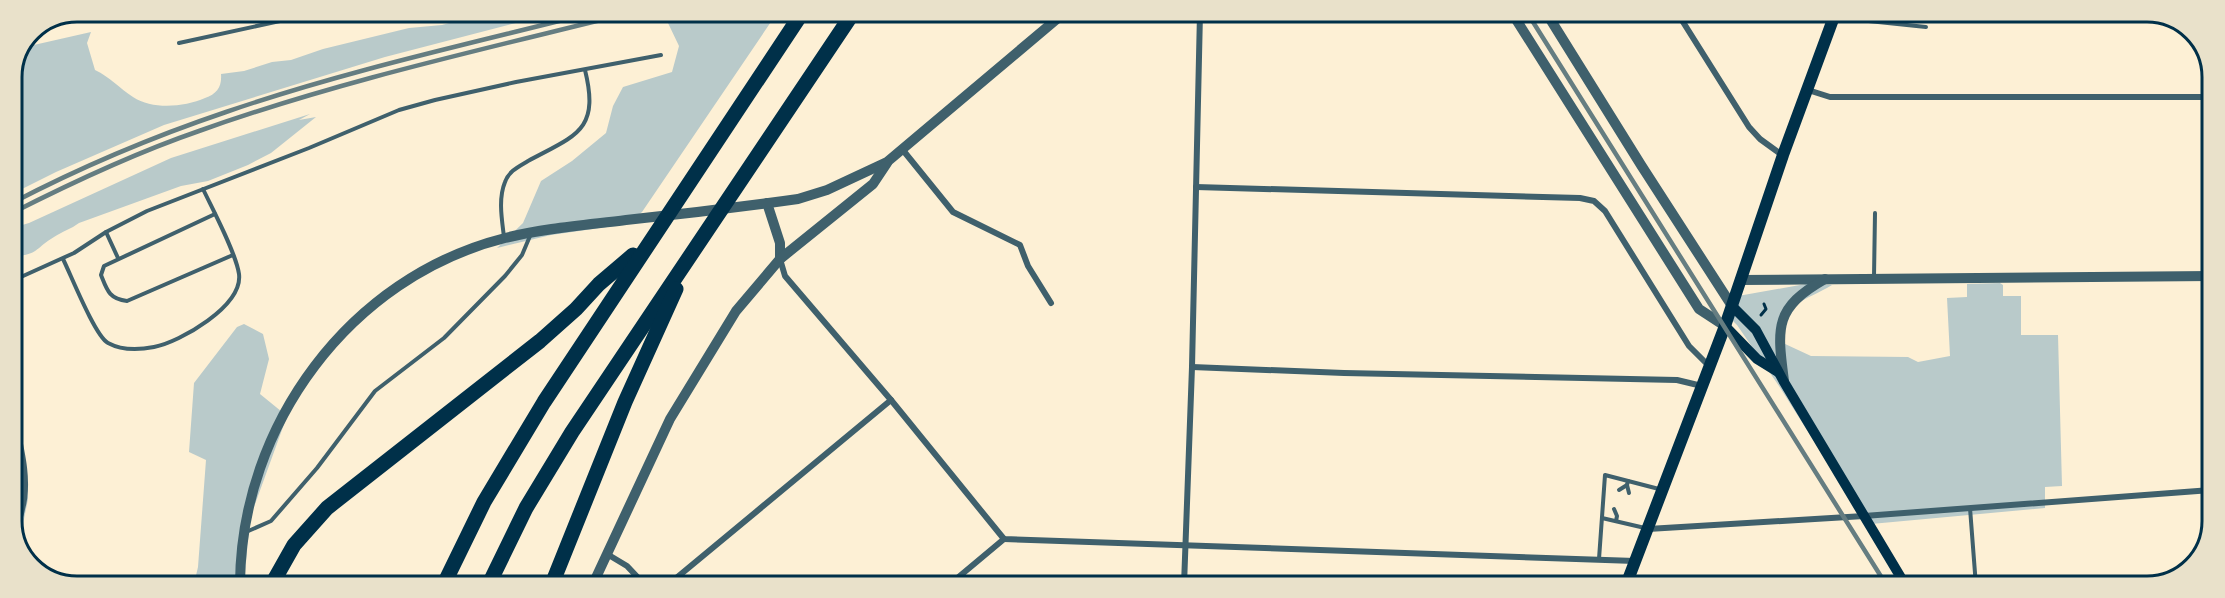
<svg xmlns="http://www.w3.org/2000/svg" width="2225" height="598" font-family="'PT Sans',sans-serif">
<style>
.green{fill:#b9caca}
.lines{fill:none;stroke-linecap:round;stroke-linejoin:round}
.path{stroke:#003049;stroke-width:3}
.service{stroke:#3f606c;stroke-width:4}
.minor{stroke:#3f606c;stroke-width:6}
.tertiary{stroke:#3f606c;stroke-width:10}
.secondary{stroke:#003049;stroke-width:10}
.primary{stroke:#003049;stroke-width:12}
.motorway{stroke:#003049;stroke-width:15}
.rail{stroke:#657d81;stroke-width:4.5}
.rim{fill:none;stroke:#003049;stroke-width:3}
</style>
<rect width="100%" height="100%" fill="#fdf0d5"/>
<g class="green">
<path d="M490 12H558L385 57 164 125 56 172 12 194V77L25 47 91 32 87 43 95 70C110 77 119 88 133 97 153 110 184 107 205 98 217 94 222 87 221 74L244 71 272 62 291 60 323 49 409 28 442 25Z"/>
<path d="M691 13H777L642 212 628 224 551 235 497 248 523 223 541 181 572 161 606 133 613 106 623 87 672 72 679 46 668 23 674 17Z"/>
<path d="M310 114 299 120 316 117 271 153 248 165 208 181 181 186 79 223C71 229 63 231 54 237 34 249 40 254 12 257V228L29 223 171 158Z"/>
<path d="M1811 283 1832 285C1804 302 1782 301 1783 343L1811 356 1908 357 1918 362 1950 356 1947 298 1967 297V284L2000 283 2003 285V296H2021V335H2058L2062 486 2045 487V508L1871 524 1859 512 1779 386 1737 325 1730 318 1738 296Z"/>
<path d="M244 324 263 334 269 359 260 394 287 416 250 518 244 584H194L198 567 206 460 189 452 194 383 237 327Z"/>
<path d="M12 395 26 471 28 499 22 529 12 518Z"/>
</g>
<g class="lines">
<path class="path" d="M1761 315 1766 309 1764 304"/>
<g class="service">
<path d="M1840 14 1859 20 1926 27"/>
<path d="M179 43 321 12"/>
<path d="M215 214 104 266 101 275C107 290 109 299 127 301L233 255"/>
<path d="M106 232 118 258"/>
<path d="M504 237C502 220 498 199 505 182 509 171 518 167 528 161 576 135 600 131 585 70"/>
<path d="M63 259C71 275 95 336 108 343 121 350 139 350 154 347 180 342 243 306 239 274 236 253 213 210 203 189"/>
<path d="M1874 277 1875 213"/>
<path d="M12 281 74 253 106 232 147 211 309 148 399 110 435 100 516 82 661 55"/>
<path d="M1627 485 1629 493"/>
<path d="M1619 490 1627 485 1628 481"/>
<path d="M1970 508 1976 586"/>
<path d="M1614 509 1617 516 1616 521"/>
<path d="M1602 518 1645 528"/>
<path d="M246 532 271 521 317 468 375 391 444 338 505 276 522 255 530 236"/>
<path d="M1599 559 1605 475 1659 489"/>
</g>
<g class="minor">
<path d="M1200 14 1492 20 1513 15"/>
<path d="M1678 14 1749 127 1760 139 1782 155"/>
<path d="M1808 90 1830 97H2213"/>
<path d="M902 149 953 212 1020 245 1028 266 1051 303"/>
<path d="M1196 187 1580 198 1594 201 1605 211 1689 346 1709 366"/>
<path d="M780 259 785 276 891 400 1004 539 1635 561"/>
<path d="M1192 367 1344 373 1677 380 1702 386"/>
<path d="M12 407C18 438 31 477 22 509 21 516 17 524 15 531"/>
<path d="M1648 529 1864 516 2211 490"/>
<path d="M607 554 627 566 644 584"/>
<path d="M669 584 891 400"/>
<path d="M949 585 1004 539"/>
<path d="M1184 585 1192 367 1200 13"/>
</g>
<g class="tertiary">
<path d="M1512 13 1699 309 1725 326"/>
<path d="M1547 14 1641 165 1732 306"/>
<path d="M767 203 780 243V259"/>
<path d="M1740 280 2212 276"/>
<path d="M1784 381C1777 327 1774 308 1825 279"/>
<path d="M240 584C241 425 350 277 505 238 545 228 586 225 626 220 684 214 741 207 798 199L827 190 887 162 1064 13"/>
<path d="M593 584 670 419 736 311 780 259 873 184 887 163"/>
</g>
<g class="secondary">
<path d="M1732 306 1756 330 1784 382 1906 586"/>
<path d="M1725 326 1757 359 1778 372"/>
</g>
<path class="primary" d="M1626 585 1725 326 1783 155 1835 14"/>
<g class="motorway">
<path d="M272 584 294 545 327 508 540 341 576 309 599 284 633 255"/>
<path d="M444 584 484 502 544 402 802 13"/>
<path d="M489 584 526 508 572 432 853 13"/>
<path d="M552 584 625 402 676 289"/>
</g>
<g class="rail">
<path d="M1528 14 1887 586"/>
<path d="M12 203C81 167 152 137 226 112 345 71 469 44 591 13"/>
<path d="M12 213C73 182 135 153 199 131 339 81 485 49 629 13"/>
</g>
</g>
<path d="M0 0H2225V598H0ZM77 22H2147A55 55 0 0 1 2202 77V521A55 55 0 0 1 2147 576H77A55 55 0 0 1 22 521V77A55 55 0 0 1 77 22Z" fill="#e9e1ca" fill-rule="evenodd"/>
<path class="rim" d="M77 22H2147A55 55 0 0 1 2202 77V521A55 55 0 0 1 2147 576H77A55 55 0 0 1 22 521V77A55 55 0 0 1 77 22Z"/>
</svg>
